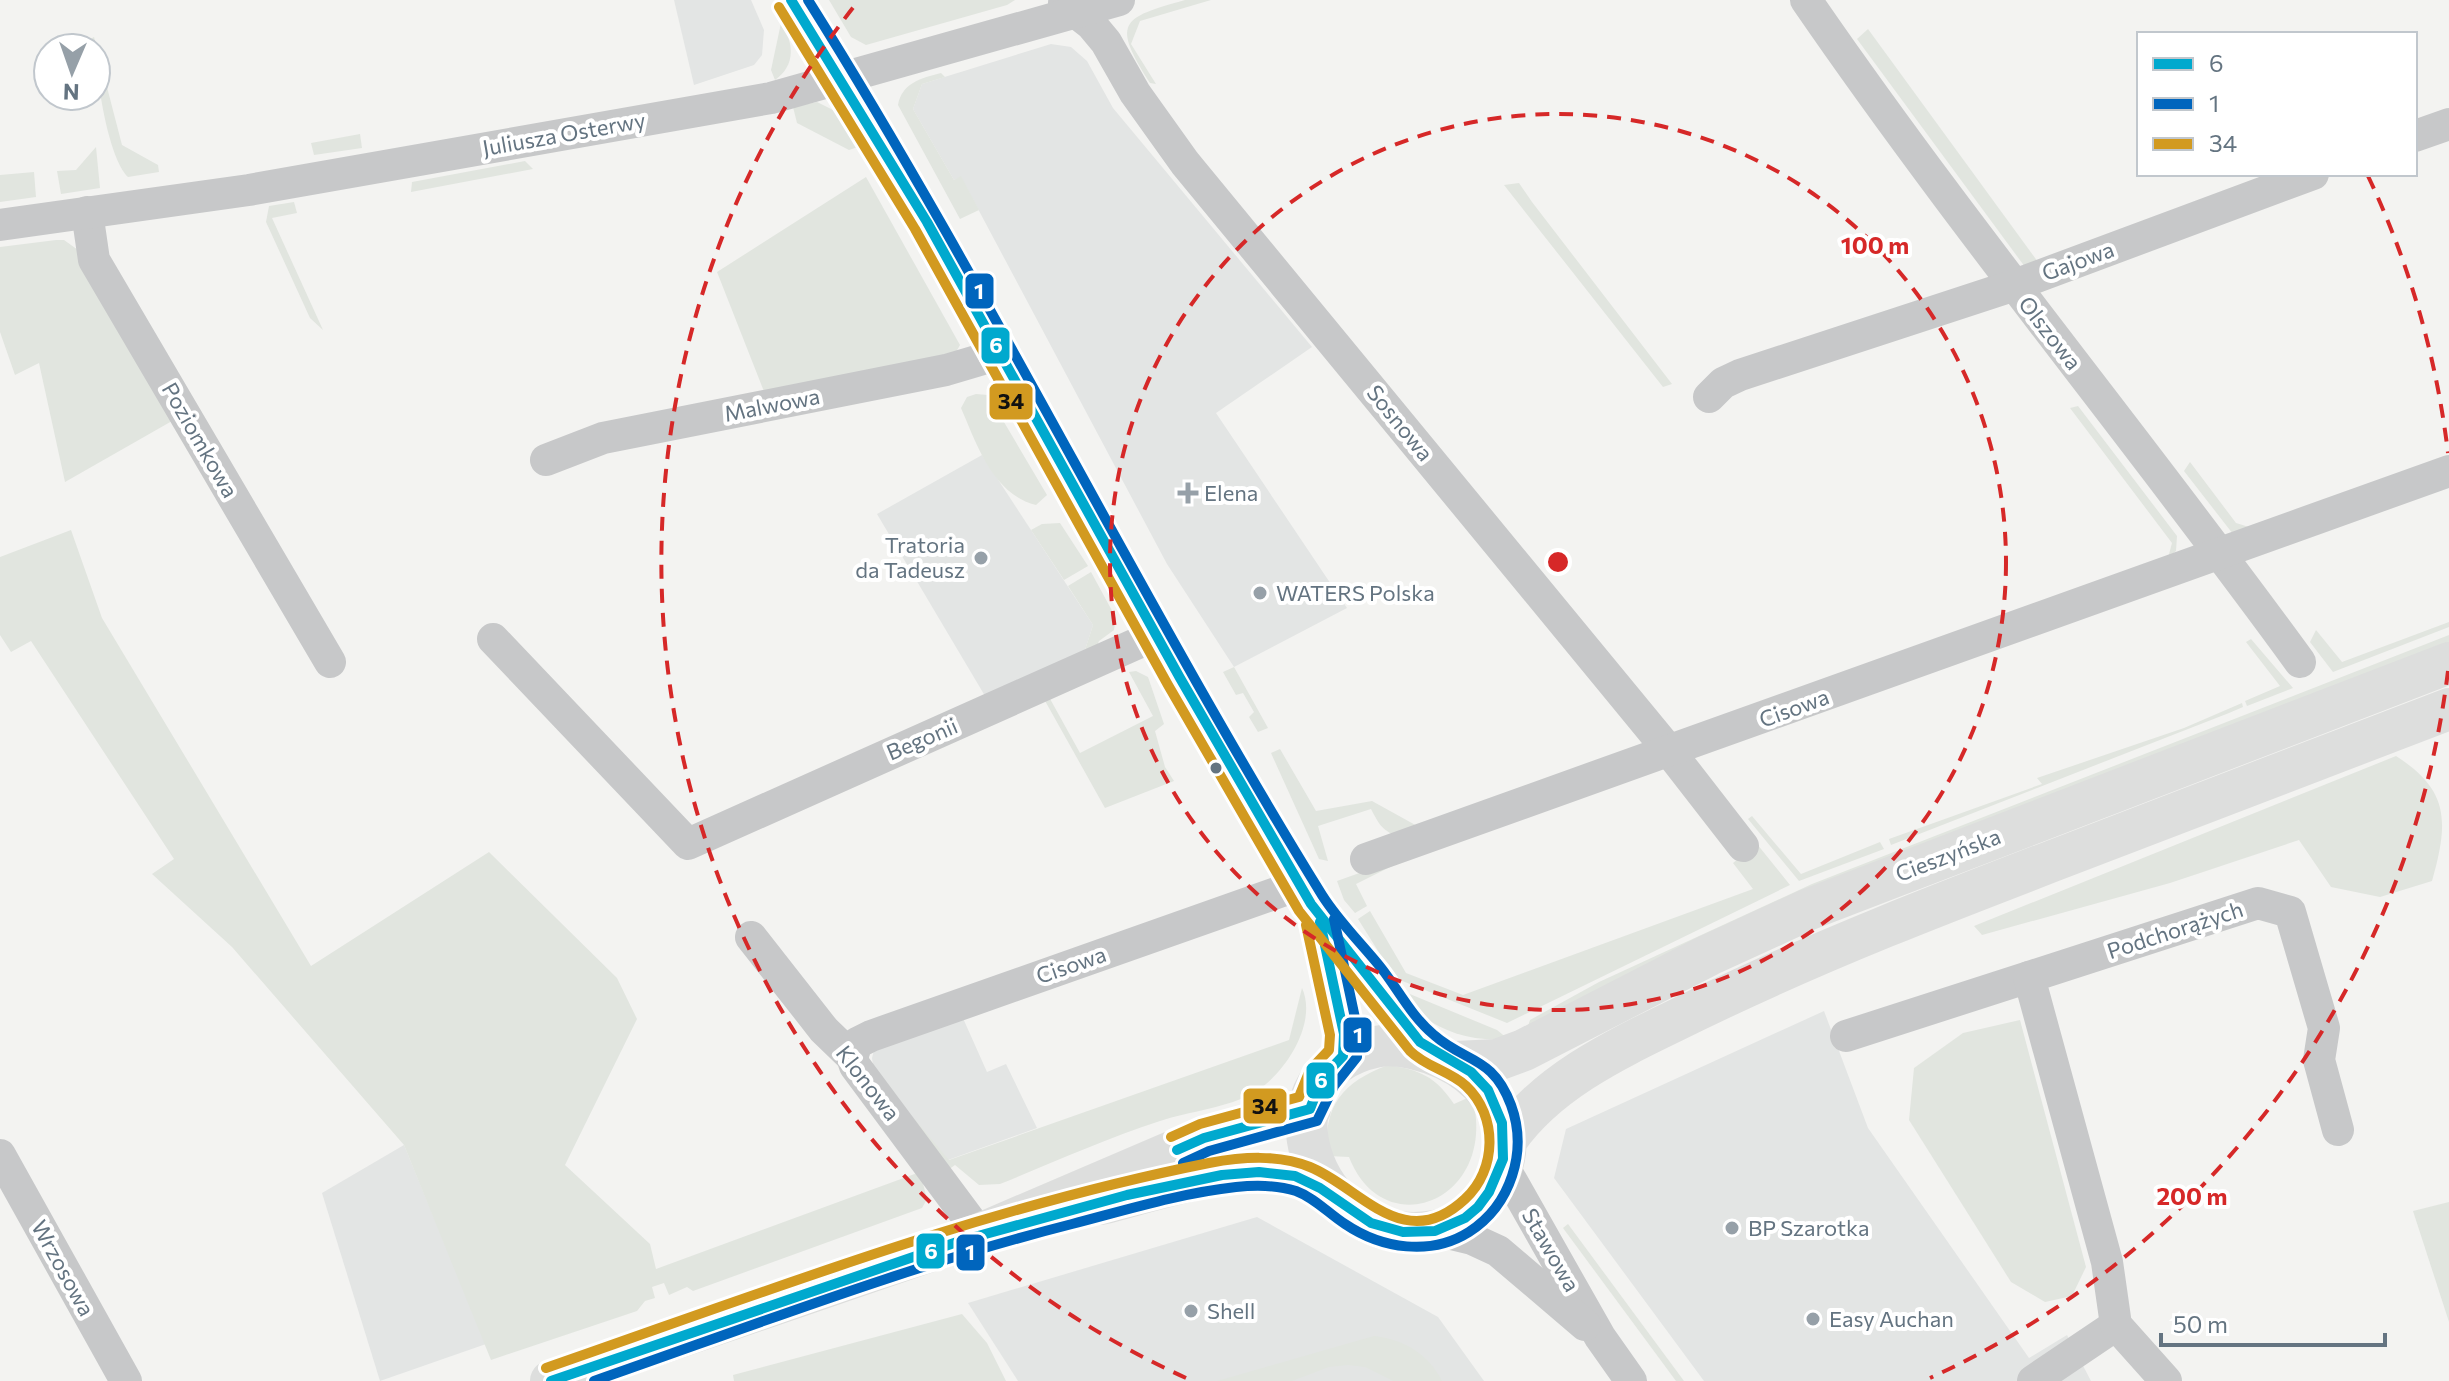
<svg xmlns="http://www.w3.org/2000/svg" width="2449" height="1381" font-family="Commissioner,sans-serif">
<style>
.built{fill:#e3e5e4}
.green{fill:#e1e5df}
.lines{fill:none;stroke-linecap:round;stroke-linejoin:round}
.minor{stroke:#c7c8c9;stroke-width:32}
.major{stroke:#dddedd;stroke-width:42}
.bus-1-casing{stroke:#fff;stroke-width:16}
.bus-2-casing{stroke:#fff;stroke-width:16}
.bus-3-casing{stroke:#fff;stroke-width:16}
.bus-1{stroke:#00a9ce;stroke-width:10}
.bus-2{stroke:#0065bd;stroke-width:10}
.bus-3{stroke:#d29a20;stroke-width:10}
.ring{fill:none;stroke:#d62828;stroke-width:4;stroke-dasharray:14 10}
.poi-dot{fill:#96a0a8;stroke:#fff;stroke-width:3}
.bus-dot{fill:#647481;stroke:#fff;stroke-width:3}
.labels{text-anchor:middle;stroke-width:8;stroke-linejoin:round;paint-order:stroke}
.street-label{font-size:22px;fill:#647481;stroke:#fff}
.poi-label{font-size:22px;fill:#647481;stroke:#fff;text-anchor:start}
.centre{fill:#d62828;stroke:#fff;stroke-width:4}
.ring-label{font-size:24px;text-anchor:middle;font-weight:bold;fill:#d62828;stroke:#fff;stroke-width:8;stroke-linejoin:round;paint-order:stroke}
.line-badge{stroke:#fff;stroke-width:3}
.badge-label{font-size:22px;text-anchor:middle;font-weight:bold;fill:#fff}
.pale-badge-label{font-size:22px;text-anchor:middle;font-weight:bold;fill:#111}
</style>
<rect width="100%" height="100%" fill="#f3f3f1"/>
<g class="built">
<path d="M674 0H751L764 30 762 55 754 65 694 85Z"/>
<path d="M1051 44 1071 47 1087 61 1113 108 1312 347 1216 413 1347 608 1234 667 1167 564 961 177 954 180 913 109 922 84Z"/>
<path d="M982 455 1093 625 1084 653 985 696 877 514Z"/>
<path d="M1824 1011 1868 1128 2029 1358 2067 1335 2091 1381H1704L1554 1178 1566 1129Z"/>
<path d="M962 1016 987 1072 1006 1064 1037 1128 948 1160 874 1071 872 1058 875 1046Z"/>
<path d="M404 1145 486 1344 380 1381 322 1193Z"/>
<path d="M1257 1217 1438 1317 1484 1381H1018L968 1303Z"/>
</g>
<g class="green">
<path d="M829 0H1015L1007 5 866 45 851 37Z"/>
<path d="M1185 0H1211L1140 21 1131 44 1156 84 1150 83C1112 23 1120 18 1185 0Z"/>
<path d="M781 23C794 43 796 65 775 80L771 70Z"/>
<path d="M1868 29 2038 262 2025 267 1857 39Z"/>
<path d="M94 37 122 145 158 165 159 172 128 177C108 157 96 78 96 48H91L89 40Z"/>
<path d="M941 73 945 77 922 84 913 109 954 180 961 176 979 210 960 219 898 105C902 83 921 78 941 73Z"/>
<path d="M817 102 837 112 858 147 849 150 797 123 793 107Z"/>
<path d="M360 134 362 148 314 155 311 143Z"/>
<path d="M96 147 100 188 61 194 57 171 76 170Z"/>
<path d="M525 161 533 169 411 192 412 182Z"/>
<path d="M34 172 36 197 0 202V175Z"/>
<path d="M866 177 960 345 956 352 765 394 717 272Z"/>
<path d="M1519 183 1532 202 1672 384 1663 387 1504 185Z"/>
<path d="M294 202 297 213 272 218 323 330 310 318 266 222 269 206Z"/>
<path d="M56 240H64L78 250 172 421 65 482 39 363 15 375 0 332V247Z"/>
<path d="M976 394 988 395 1047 495 1036 505C993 494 977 445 961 408L967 397Z"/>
<path d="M2078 406 2177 536 2176 551 2168 558 2172 543 2070 408Z"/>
<path d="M2190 462 2236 523 2249 527 2233 534 2184 471Z"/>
<path d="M1060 523 1088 566 1064 580 1031 530 1042 524Z"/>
<path d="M71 530 102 618 311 966 489 852 617 978 637 1019 565 1165 650 1244 656 1269 920 1172 927 1199 922 1208 693 1291 687 1287 669 1295 664 1283 652 1287 655 1298 645 1301 637 1311 491 1360 404 1145 232 947 152 874 174 859 31 641 11 652 0 635V557Z"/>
<path d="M1091 572 1116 618 1114 630 1099 641 1094 654 1084 653 1093 625 1068 586Z"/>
<path d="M2449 622V627L2333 672 2310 642 2316 630 2342 662Z"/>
<path d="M2449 635V643L1526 1032 1530 1020 1599 982 1812 884Z"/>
<path d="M2251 639 2293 688 2247 706 2245 701 2280 686 2246 642Z"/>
<path d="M1234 667 1268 728 1258 732 1249 717 1254 712 1243 693 1236 695 1223 672Z"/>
<path d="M1136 671 1148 677 1164 724 1155 731 1165 767 1174 781 1105 808 1044 699 1049 697 1080 753 1153 716 1129 672Z"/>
<path d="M2242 703 2243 707 2229 713 1891 845 1889 839 2042 784 2037 778 2184 728Z"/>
<path d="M1280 749 1316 811 1372 801 1419 827 1397 836C1381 830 1378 822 1371 809L1318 826 1328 861 1319 859 1271 753Z"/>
<path d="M2396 756C2449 790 2449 821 2432 881L2380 897 2331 887 2299 840 2170 883 1982 935 1974 926Z"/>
<path d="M1752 816 1801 874 1880 842 1884 849 1799 881 1748 819Z"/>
<path d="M1757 844 1790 885 1507 1023 1395 978 1358 919 1370 911 1406 973 1463 995 1753 889 1733 863Z"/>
<path d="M1424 850 1356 884 1367 906 1355 913 1344 900 1337 881Z"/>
<path d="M1388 985 1497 1030 1508 1039C1457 1043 1421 1022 1388 985Z"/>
<path d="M1302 988C1318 1023 1285 1074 1255 1092 1228 1108 1190 1111 1160 1121 1107 1138 1052 1163 1000 1184L979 1185 955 1165 948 1170 912 1116 949 1160 1289 1040Z"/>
<path d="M2020 1020 2086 1267 2072 1296 2045 1302 2011 1282 1909 1120 1914 1068 1963 1033Z"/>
<path d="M1388 1065C1420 1070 1435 1076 1454 1104L1472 1096C1500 1200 1384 1247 1349 1157L1328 1156C1322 1106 1343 1082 1388 1065Z"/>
<path d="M2449 1202V1322L2413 1211Z"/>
<path d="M1568 1224 1684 1381H1676L1563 1228Z"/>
<path d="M962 1314 987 1343 1006 1381H734L733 1375Z"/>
<path d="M1374 1336C1403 1339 1429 1354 1442 1381H1393L1365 1367 1348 1365 1329 1367 1292 1381H1217Z"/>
</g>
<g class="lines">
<g class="minor">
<path d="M791 0 888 153 1156 635 1319 917 1372 979 1403 1023 1433 1053"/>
<path d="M1806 0C1962 227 2138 439 2300 662"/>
<path d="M1064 3 1091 24 1106 42 1135 93 1185 163 1670 752 1743 846"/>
<path d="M2415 136 2449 124"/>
<path d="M87 212 94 260 330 662"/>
<path d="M0 225 249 190 771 98 1119 0"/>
<path d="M1709 397 1723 383 1740 375 2012 286 2313 174"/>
<path d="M546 460 603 438 946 370 1000 354"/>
<path d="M493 639 688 844 1156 635"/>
<path d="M1366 859 2449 471"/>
<path d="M1320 924 1344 1034 1343 1056"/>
<path d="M751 937 824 1030 852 1057 855 1066 980 1234"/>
<path d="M1846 1036 2029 977"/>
<path d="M852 1057 857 1043 871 1036 1299 885"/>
<path d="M0 1155 126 1381"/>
<path d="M1502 1164 1600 1337 1631 1381"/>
<path d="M1439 1231 1472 1239 1498 1251 1585 1325"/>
<path d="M2033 1381 2116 1325"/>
<path d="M2166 1381 2116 1325 2107 1262 2029 977 2258 903 2290 912 2324 1028 2319 1060 2338 1130"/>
</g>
<g class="major">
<path d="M1387 1045C1469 1048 1543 1119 1485 1199 1473 1214 1454 1228 1435 1231 1309 1254 1246 1063 1387 1045Z"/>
<path d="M1456 1062 1497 1060 1524 1050 1709 955 1807 910 2449 663"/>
<path d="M1505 1142C1549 1077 1628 1044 1697 1010 1820 950 1948 901 2076 852 2201 804 2325 756 2449 709"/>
<path d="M1101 1204C1157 1190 1245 1158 1301 1178 1311 1181 1320 1187 1329 1192"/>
<path d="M551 1381 980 1234 1204 1138 1310 1109"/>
</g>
<g class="bus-1-casing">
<g id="bus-1">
<path d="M1177 1150 1204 1138 1310 1109 1322 1078 1343 1056 1344 1034 1320 922"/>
<path d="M551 1381 960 1241 1127 1195 1222 1175 1259 1172 1295 1176 1320 1188 1371 1223 1403 1232 1435 1231 1465 1218 1478 1207 1489 1192 1503 1159 1502 1123 1488 1090 1471 1072 1420 1042 1311 904 1180 678 927 222 791 0"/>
</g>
</g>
<g class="bus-2-casing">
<g id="bus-2">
<path d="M1183 1163 1209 1151 1317 1121 1334 1086 1357 1057 1358 1032 1334 919"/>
<path d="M594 1381C752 1326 910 1265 1072 1224 1126 1210 1181 1193 1236 1187 1256 1185 1277 1185 1296 1191 1315 1198 1328 1213 1345 1224 1382 1249 1431 1256 1469 1232 1511 1205 1528 1151 1511 1105 1493 1056 1466 1063 1434 1035 1412 1017 1399 991 1382 969 1362 944 1339 922 1322 895 1141 602 991 291 808 0"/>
</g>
</g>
<g class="bus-3-casing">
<g id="bus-3">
<path d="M1171 1137 1200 1124 1299 1097 1310 1070 1329 1050 1330 1035 1306 925"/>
<path d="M546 1368C765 1292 982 1208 1209 1163 1242 1157 1278 1154 1310 1167 1360 1187 1404 1256 1465 1199 1497 1170 1498 1116 1466 1086 1450 1071 1426 1067 1410 1051L1299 911 1168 685 915 229 779 7"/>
</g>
</g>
<use href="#bus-1" class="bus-1"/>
<use href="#bus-2" class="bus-2"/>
<use href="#bus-3" class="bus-3"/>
</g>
<g class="ring">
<circle cx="1558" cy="562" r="448"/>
<path d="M2448 671A897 897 0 0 1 1930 1378M1186 1378A897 897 0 0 1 856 4M2368 176A897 897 0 0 1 2448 453"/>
</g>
<g class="poi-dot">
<path d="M1184 481h8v8h8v8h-8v8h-8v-8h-8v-8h8z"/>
<circle cx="981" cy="558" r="8"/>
<circle cx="1260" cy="593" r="8"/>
<circle cx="1732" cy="1228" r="8"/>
<circle cx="1191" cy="1311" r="8"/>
<circle cx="1813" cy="1319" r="8"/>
</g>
<circle class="bus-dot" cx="1216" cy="768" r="7"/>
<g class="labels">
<g class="street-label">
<text transform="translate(564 134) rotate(-10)" y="8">Juliusza Osterwy</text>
<text transform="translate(2078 261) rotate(-20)" y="8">Gajowa</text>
<text transform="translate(2050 333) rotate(52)" y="8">Olszowa</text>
<text transform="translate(772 405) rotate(-11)" y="8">Malwowa</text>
<text transform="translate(1400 423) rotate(51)" y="8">Sosnowa</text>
<text transform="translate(200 440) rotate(60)" y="8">Poziomkowa</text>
<text transform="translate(1794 708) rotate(-20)" y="8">Cisowa</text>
<text transform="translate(922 739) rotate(-23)" y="8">Begonii</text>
<text transform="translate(1948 855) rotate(-21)" y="8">Cieszyńska</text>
<text transform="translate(2175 930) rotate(-18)" y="8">Podchorążych</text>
<text transform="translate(1071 965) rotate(-19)" y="8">Cisowa</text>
<text transform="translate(868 1083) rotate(52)" y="8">Klonowa</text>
<text transform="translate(1551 1250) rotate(60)" y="8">Stawowa</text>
<text transform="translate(63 1268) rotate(61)" y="8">Wrzosowa</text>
</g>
<g class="poi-label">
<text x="1204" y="501">Elena</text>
<text x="965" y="553" text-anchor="end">Tratoria<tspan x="965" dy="25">da Tadeusz</tspan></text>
<text x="1276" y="601">WATERS Polska</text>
<text x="1748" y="1236">BP Szarotka</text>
<text x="1207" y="1319">Shell</text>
<text x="1829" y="1327">Easy Auchan</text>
</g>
</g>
<circle cx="1558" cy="562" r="12" class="centre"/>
<g class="ring-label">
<text x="1875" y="254">100 m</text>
<text x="2192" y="1205">200 m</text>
</g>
<g class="line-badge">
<rect x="964" y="272" width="31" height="38" rx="8" fill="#0065bd"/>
<rect x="980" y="326" width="31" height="39" rx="8" fill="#00a9ce"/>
<rect x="988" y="382" width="46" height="39" rx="8" fill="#d29a20"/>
<rect x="1342" y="1016" width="31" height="38" rx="8" fill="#0065bd"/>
<rect x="1305" y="1061" width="31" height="39" rx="8" fill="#00a9ce"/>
<rect x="1242" y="1087" width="46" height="38" rx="8" fill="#d29a20"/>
<rect x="915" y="1232" width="31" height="38" rx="8" fill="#00a9ce"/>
<rect x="955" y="1233" width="31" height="39" rx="8" fill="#0065bd"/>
</g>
<g class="badge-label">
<text x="979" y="299">1</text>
<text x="996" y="353">6</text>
<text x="1358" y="1043">1</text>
<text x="1321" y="1088">6</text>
<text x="931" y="1259">6</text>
<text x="970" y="1260">1</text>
</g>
<g class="pale-badge-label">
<text x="1011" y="409">34</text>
<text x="1265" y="1114">34</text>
</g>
<rect x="2137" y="32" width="280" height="144" fill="#ffffff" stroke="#c1c7cd" stroke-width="2"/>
<rect x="2153" y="58" width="40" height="12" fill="#00a9ce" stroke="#c1c7cd" stroke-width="2"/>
<text x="2209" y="72" font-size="24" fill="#647481">6</text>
<rect x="2153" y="98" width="40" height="12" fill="#0065bd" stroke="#c1c7cd" stroke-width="2"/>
<text x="2209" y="112" font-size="24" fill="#647481">1</text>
<rect x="2153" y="138" width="40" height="12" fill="#d29a20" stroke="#c1c7cd" stroke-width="2"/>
<text x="2209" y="152" font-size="24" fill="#647481">34</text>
<g transform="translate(72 72) rotate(182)"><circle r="38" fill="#ffffff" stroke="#c1c7cd" stroke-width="2"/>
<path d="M0-6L14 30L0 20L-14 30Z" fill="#96a0a8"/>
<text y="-12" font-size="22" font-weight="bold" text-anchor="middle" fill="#647481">N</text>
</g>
<path d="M2161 1333v12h224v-12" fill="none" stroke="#647481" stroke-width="4"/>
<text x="2173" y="1333" font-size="24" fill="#647481" stroke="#ffffff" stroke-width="6" paint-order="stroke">50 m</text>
</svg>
